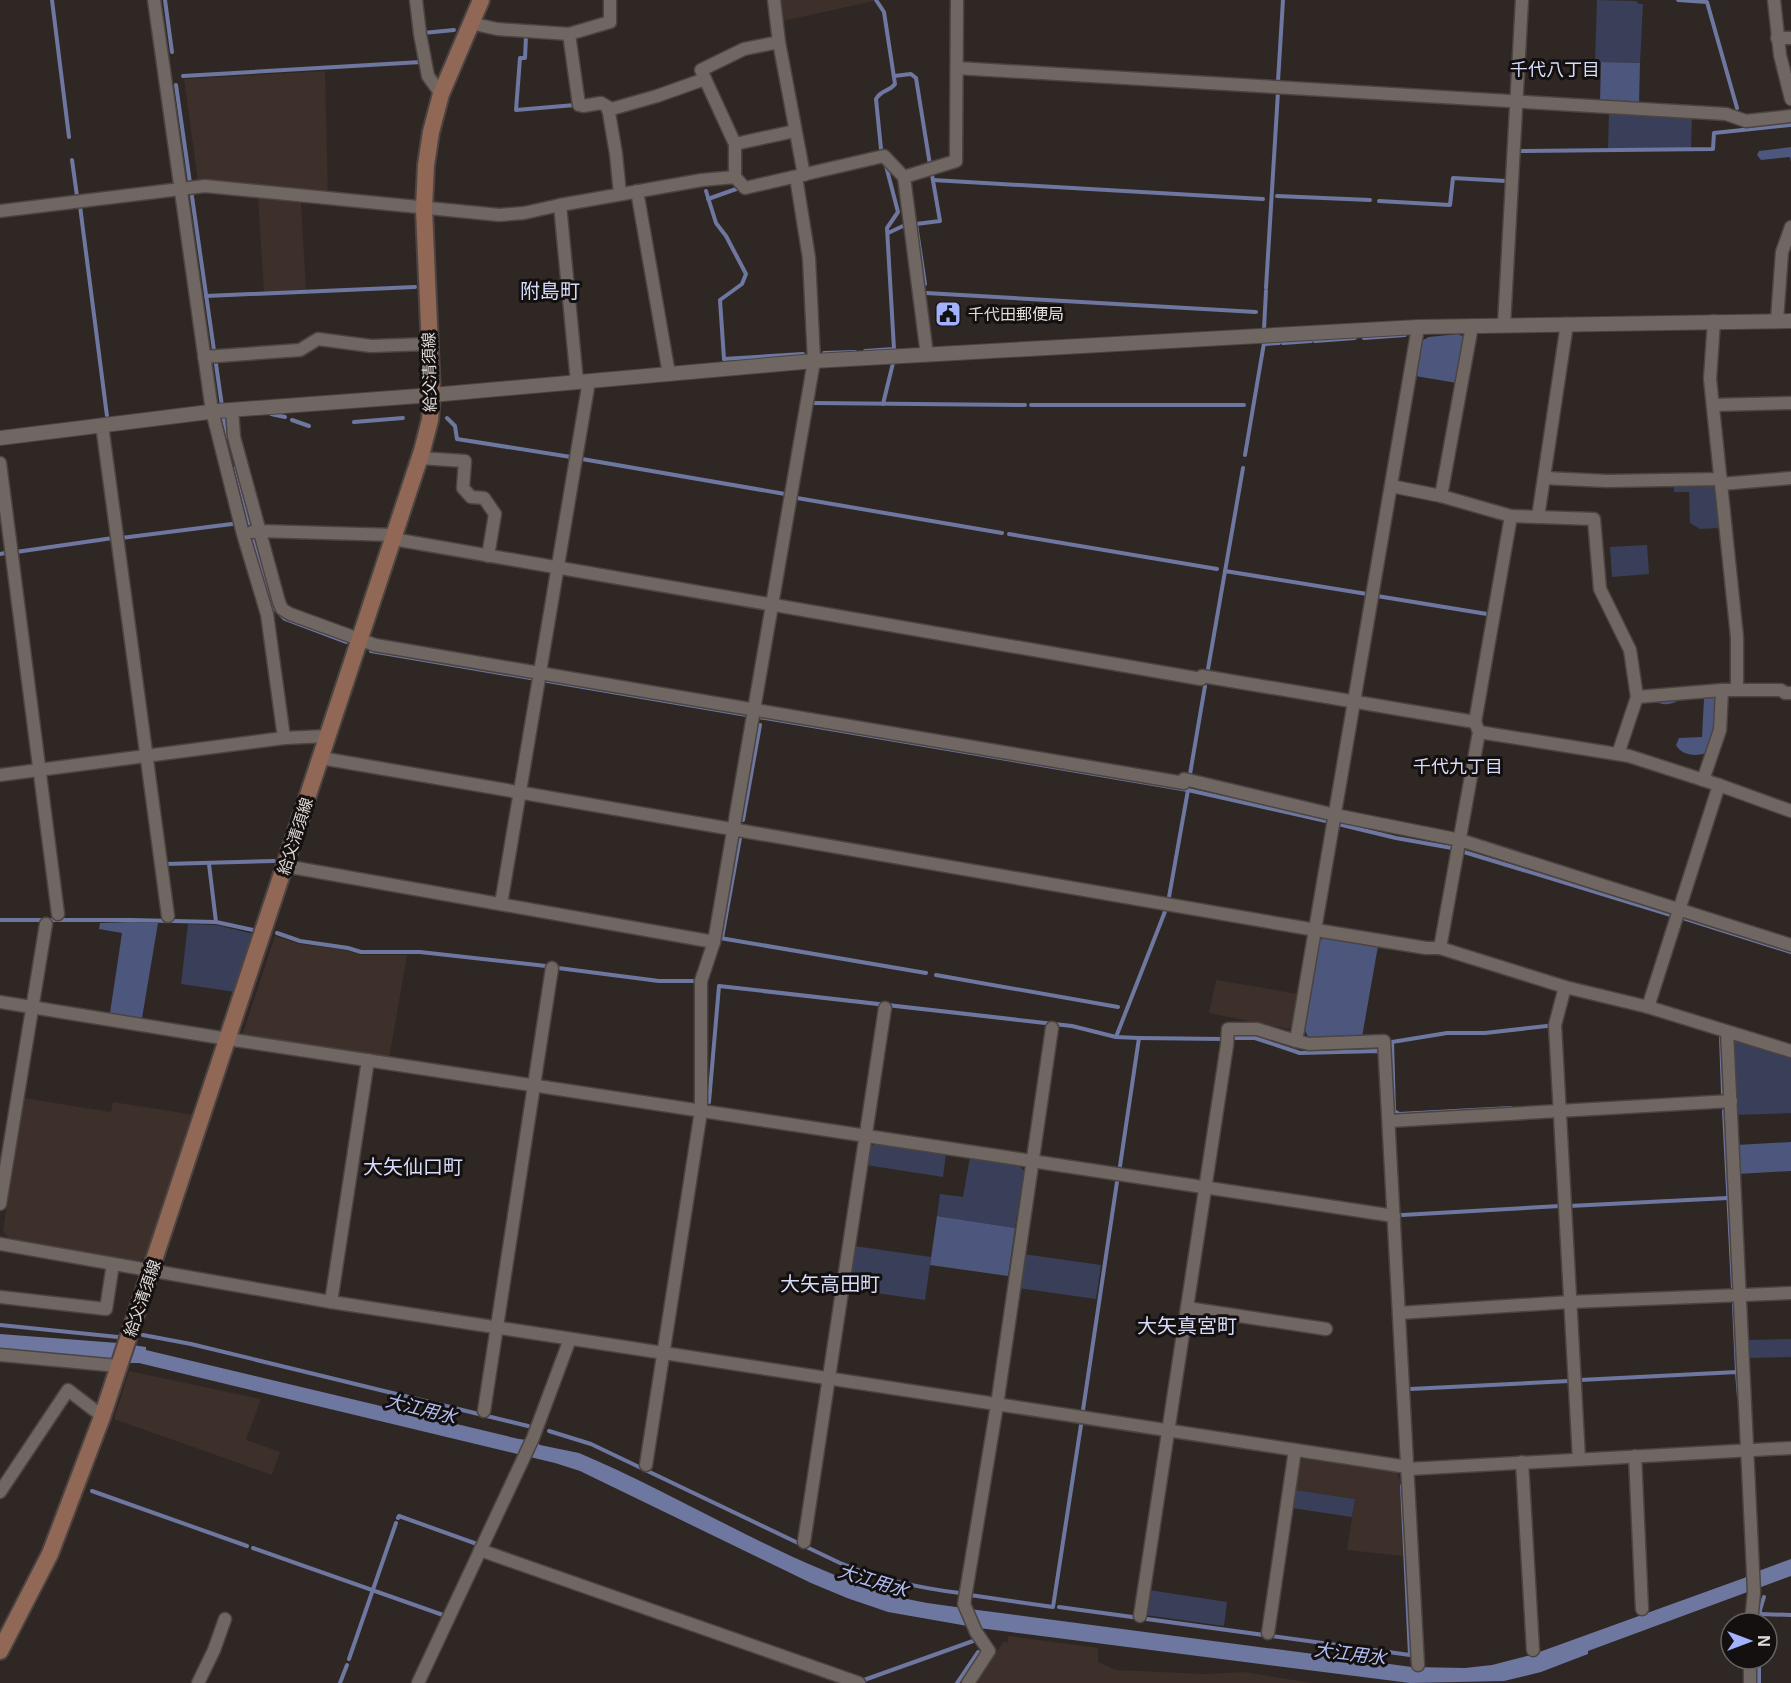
<svg xmlns="http://www.w3.org/2000/svg" width="1791" height="1683" font-family="Helvetica,'Noto Sans JP',sans-serif">
<style>
.built{fill:#3d2f2a}
.green{fill:#393f58}
.forest{fill:#4d567d}
.water{fill:#6e77a0}
.lines{fill:none;stroke-linecap:round;stroke-linejoin:round}
.stream{stroke:#6e77a0;stroke-width:4}
.minor-casing{stroke:#4c4442;stroke-width:15}
.tertiary-casing{stroke:#4c4442;stroke-width:16}
.secondary-casing{stroke:#4c4442;stroke-width:20}
.minor{stroke:#706763;stroke-width:12}
.tertiary{stroke:#706763;stroke-width:14}
.secondary{stroke:#916756;stroke-width:16}
.labels{text-anchor:middle;stroke-width:6;stroke-linejoin:round;paint-order:stroke}
.poi-label{font-size:16px;fill:#e1dbd9;stroke:#14100f;text-anchor:start}
.street-label{font-size:16px;fill:#e1dbd9;stroke:#14100f}
.neighbourhood-label{font-size:18px;fill:#d6ddfa;stroke:#14100f}
.water-label{font-size:18px;font-style:italic;fill:#b4c1f5;stroke:#14100f}
.quarter-label{font-size:20px;fill:#d6ddfa;stroke:#14100f}
</style>
<rect width="100%" height="100%" fill="#2f2724"/>
<g class="built">
<path d="M781 0H874V1L783 21Z"/>
<path d="M325 71 328 194 198 181 184 79Z"/>
<path d="M258 198 301 203 306 290 264 292Z"/>
<path d="M275 936 299 944 346 950 362 955H407L389 1059 242 1036Z"/>
<path d="M1216 980 1298 994 1292 1025 1288 1029 1209 1013Z"/>
<path d="M24 1098 111 1112 113 1102 195 1115 148 1257 137 1262 9 1238 3 1231Z"/>
<path d="M129 1371 261 1399 246 1440 280 1452 272 1475 114 1419Z"/>
<path d="M1306 1457 1396 1471 1400 1480 1403 1556 1347 1550 1355 1499 1295 1490 1299 1462Z"/>
<path d="M1008 1636 1098 1648V1662L1116 1670 1205 1674 1243 1672 1312 1683H976L1003 1642H1008Z"/>
</g>
<g class="green">
<path d="M1597 0 1636 1 1639 4H1643L1640 63 1595 62Z"/>
<path d="M1609 112 1692 117 1691 148H1608Z"/>
<path d="M1715 482 1721 528 1700 529 1690 523 1689 492H1674V484Z"/>
<path d="M1647 545 1649 574 1612 577 1610 547Z"/>
<path d="M188 924 216 925 254 934 235 992 181 984Z"/>
<path d="M1737 1040 1791 1056V1113L1735 1115 1731 1044Z"/>
<path d="M877 1143 946 1153 943 1177 866 1165 868 1148Z"/>
<path d="M970 1157 1019 1165 1024 1171 1015 1228 937 1216 940 1194 963 1197Z"/>
<path d="M854 1246 931 1257 925 1300 848 1289Z"/>
<path d="M1023 1254 1101 1265 1096 1299 1018 1288Z"/>
<path d="M1791 1339V1357L1749 1358 1748 1340Z"/>
<path d="M1295 1490 1355 1499 1352 1517 1292 1508Z"/>
<path d="M1149 1590 1227 1602 1224 1626 1145 1615Z"/>
</g>
<g class="forest">
<path d="M1601 62 1640 63 1639 103 1600 102Z"/>
<path d="M1791 147V162L1790 157 1761 160 1757 155 1759 151Z"/>
<path d="M1458 334 1465 337 1457 383 1415 376 1421 341 1429 337Z"/>
<path d="M1716 694V726L1708 752C1697 757 1682 756 1676 745L1679 738 1702 737 1704 699 1681 698C1675 705 1662 706 1654 701V698Z"/>
<path d="M131 922 158 923 142 1018 110 1013 122 933 99 929 100 923Z"/>
<path d="M1327 936 1378 946 1362 1037 1309 1038 1305 1031 1320 940Z"/>
<path d="M1791 1142V1171L1738 1174 1737 1145Z"/>
<path d="M937 1216 1015 1228 1008 1276 930 1265Z"/>
</g>
<path class="water" d="M0 1334 118 1343 146 1347V1350L519 1439 536 1441 540 1445 579 1453C681 1496 780 1560 885 1593 913 1602 942 1605 970 1609L1412 1667 1465 1668 1492 1665 1531 1655 1744 1578 1753 1573 1791 1559V1576L1588 1651V1654L1541 1672 1504 1681 1410 1683 979 1628 888 1612 847 1598 811 1583 580 1471 555 1463 139 1363H111L0 1351Z"/>
<g class="lines">
<g class="stream">
<path d="M52 0 69 137"/>
<path d="M165 0 172 52"/>
<path d="M876 0 884 12 895 84C889 92 882 89 876 99L881 149"/>
<path d="M1678 0 1707 2 1737 108"/>
<path d="M423 33 454 30"/>
<path d="M524 36H526L525 58H520L516 110 575 105"/>
<path d="M183 76 421 62 420 60"/>
<path d="M894 76 911 74 916 78 930 165"/>
<path d="M1278 81 1283 0"/>
<path d="M176 85 224 420 228 437"/>
<path d="M1520 151 1713 149 1714 133 1790 125"/>
<path d="M72 160 77 196"/>
<path d="M933 180 1263 199"/>
<path d="M706 191 716 223 726 236 746 274 742 284 720 300 724 359 803 354"/>
<path d="M1277 196 1370 200"/>
<path d="M708 199 739 188"/>
<path d="M1379 201 1450 205 1453 178 1506 181"/>
<path d="M80 206 107 416"/>
<path d="M888 233 903 226"/>
<path d="M925 284 916 224 940 221 932 175"/>
<path d="M1266 288 1278 92"/>
<path d="M926 293 1256 312"/>
<path d="M206 296 415 287"/>
<path d="M1264 329 1266 291"/>
<path d="M1364 338 1405 335"/>
<path d="M1315 341 1355 338"/>
<path d="M1283 343 1311 341"/>
<path d="M1264 344 1279 343"/>
<path d="M865 351 894 349 887 228 898 212 885 162"/>
<path d="M824 353 855 352"/>
<path d="M814 403 1025 405"/>
<path d="M883 404 893 363"/>
<path d="M1031 405H1244"/>
<path d="M271 414 285 417"/>
<path d="M447 418 455 426 457 439 571 457"/>
<path d="M292 420 309 426"/>
<path d="M354 422 403 418"/>
<path d="M1245 455 1264 343"/>
<path d="M582 459 785 494"/>
<path d="M236 468 257 552 274 608 285 619 346 642"/>
<path d="M797 498 1002 533"/>
<path d="M1009 534 1217 569"/>
<path d="M121 538 232 524"/>
<path d="M16 552 113 538"/>
<path d="M0 554 5 553"/>
<path d="M1225 571 1367 594"/>
<path d="M1377 596 1487 614"/>
<path d="M371 651 1188 790 1326 821"/>
<path d="M1208 669 1243 468"/>
<path d="M1190 774 1205 686"/>
<path d="M743 820 760 725"/>
<path d="M1338 824 1396 838 1452 848"/>
<path d="M1464 852 1671 915"/>
<path d="M165 864 274 861"/>
<path d="M209 864 216 922"/>
<path d="M1169 897 1188 790"/>
<path d="M1683 918 1791 952"/>
<path d="M0 920H131L216 922 253 930"/>
<path d="M277 933 300 941 348 948 361 952H420L546 966"/>
<path d="M720 938 926 973"/>
<path d="M722 938 740 838"/>
<path d="M558 968 659 981H693"/>
<path d="M936 975 1118 1007"/>
<path d="M1721 1036 1723 1093"/>
<path d="M1139 1038 1222 1039"/>
<path d="M1233 1038H1255L1300 1053 1379 1051 1380 1054"/>
<path d="M709 1102 719 986 1072 1026 1116 1037"/>
<path d="M1511 1108 1399 1114 1394 1111 1392 1042 1447 1033H1485L1547 1026"/>
<path d="M1724 1111 1733 1288"/>
<path d="M1120 1166 1139 1038 1116 1037 1166 909"/>
<path d="M1569 1206 1728 1198"/>
<path d="M1402 1215 1560 1206"/>
<path d="M1734 1304 1737 1372"/>
<path d="M0 1325 118 1337"/>
<path d="M143 1335 191 1344 528 1426"/>
<path d="M1580 1380 1737 1372 1739 1397"/>
<path d="M1410 1389 1569 1381"/>
<path d="M1083 1410 1117 1182"/>
<path d="M549 1431 591 1444 840 1563C879 1579 918 1588 960 1593"/>
<path d="M92 1491 247 1546"/>
<path d="M398 1518 399 1516 477 1544"/>
<path d="M253 1548 443 1615"/>
<path d="M970 1595 1053 1607 1081 1425"/>
<path d="M1059 1607 1410 1655 1402 1486"/>
<path d="M1760 1614 1791 1615"/>
<path d="M1760 1623V1610L1764 1597"/>
<path d="M349 1659 396 1523"/>
<path d="M861 1680H864L973 1641"/>
<path d="M340 1683 347 1665"/>
<path d="M957 1683 978 1652"/>
<path d="M1759 1683V1659"/>
</g>
<g class="minor-casing">
<g id="minor">
<path d="M154 0 212 411 243 534 267 614 284 738"/>
<path d="M416 0 420 34 428 76 441 94"/>
<path d="M774 0 779 42 804 175"/>
<path d="M1774 0 1780 55 1791 99"/>
<path d="M470 23 497 29 569 34 610 22V0"/>
<path d="M569 34 579 105 583 106 601 103 608 107 616 154 620 194"/>
<path d="M1777 38H1791"/>
<path d="M957 68 1726 114 1746 121 1791 116"/>
<path d="M608 110 657 96 705 79"/>
<path d="M735 144 795 131"/>
<path d="M735 177V144L701 70 744 49 779 42"/>
<path d="M904 177 956 161 957 0"/>
<path d="M637 191 669 374"/>
<path d="M560 205 577 382"/>
<path d="M0 211 205 186 499 215 524 213 560 205 702 180 735 177 745 188 884 156 904 177 927 355"/>
<path d="M1777 320 1782 252 1791 227"/>
<path d="M1714 321 1710 379 1737 637V689"/>
<path d="M1504 325 1522 0"/>
<path d="M1418 327 1296 1041 1309 1044 1384 1041 1418 1665"/>
<path d="M204 357 300 350 318 339 371 346 429 344"/>
<path d="M1713 405 1791 403"/>
<path d="M232 410 234 437 279 602 282 609 290 614 375 645 1184 783"/>
<path d="M102 425 168 916"/>
<path d="M420 458 465 461 463 488 471 497 484 498 495 514 488 556"/>
<path d="M0 463 58 914"/>
<path d="M1544 478 1607 481 1721 479"/>
<path d="M1721 484 1791 478"/>
<path d="M1391 486 1441 496 1511 516"/>
<path d="M1441 496 1472 326"/>
<path d="M1538 517 1567 324"/>
<path d="M252 532 260 531 394 535"/>
<path d="M393 539 1201 679"/>
<path d="M1202 676 1475 722"/>
<path d="M1637 697 1722 690"/>
<path d="M1479 732 1629 756 1719 785 1791 811"/>
<path d="M321 758 1316 930 1426 948H1440L1565 987 1648 1007 1791 1051"/>
<path d="M0 775 284 738 328 736"/>
<path d="M1184 779 1335 815 1460 840 1791 945"/>
<path d="M1703 780 1720 730 1722 690H1781L1785 693H1791"/>
<path d="M285 866 714 942"/>
<path d="M501 904 589 381"/>
<path d="M1440 948 1479 732 1475 722 1511 516 1594 519 1600 589 1630 650 1637 697 1618 754"/>
<path d="M1565 987 1555 1025 1579 1459"/>
<path d="M0 1002 228 1039 1394 1216"/>
<path d="M1648 1007 1719 785"/>
<path d="M1727 1032 1754 1592 1751 1623"/>
<path d="M1389 1121 1731 1101"/>
<path d="M0 1204 46 924"/>
<path d="M0 1244 331 1302 1407 1467"/>
<path d="M0 1297 106 1309 113 1264"/>
<path d="M331 1302 368 1060"/>
<path d="M1187 1308 1326 1329"/>
<path d="M1399 1313 1570 1302 1791 1293"/>
<path d="M0 1355 119 1366"/>
<path d="M484 1411 552 968"/>
<path d="M1635 1456 1642 1609"/>
<path d="M1522 1462 1533 1650"/>
<path d="M646 1465 701 1111V981L714 942 814 361 809 258 796 177"/>
<path d="M1408 1469 1791 1448"/>
<path d="M0 1492 68 1390 102 1416"/>
<path d="M804 1542 885 1008"/>
<path d="M480 1550 859 1683"/>
<path d="M1140 1616 1227 1045 1228 1029H1257L1296 1041"/>
<path d="M1268 1633 1295 1450"/>
<path d="M198 1683 214 1650 225 1619"/>
<path d="M418 1683 533 1438 570 1339"/>
<path d="M968 1683 989 1651 976 1632 964 1604 997 1405 1052 1028"/>
<path d="M1750 1683V1659"/>
</g>
</g>
<g class="tertiary-casing">
<path id="tertiary" d="M0 438 217 411 432 395 814 361 1418 327 1791 321"/>
</g>
<g class="secondary-casing">
<path id="secondary" d="M0 1651 50 1554 102 1417 422 451 430 420 432 395 424 209 426 165 431 132 441 94 481 0"/>
</g>
<use href="#minor" class="minor"/>
<use href="#tertiary" class="tertiary"/>
<use href="#secondary" class="secondary"/>
</g>
<defs>
<g id="civic-square" transform="scale(1.35)"><rect x="-9" y="-9" width="18" height="18" rx="4" fill="#a2b2fd" stroke="#14100f"/><path d="M-.6-6.5H3V-4.5H.6V-3L4-1V1h2V6H-6V1h2V-1L-.6-3ZM-1.2 2.5V6h2.4V2.5Z" fill="#111"/></g>
</defs>
<g fill-rule="evenodd">
<use href="#civic-square" x="948" y="314"/>
</g>
<g class="labels">
<g class="poi-label">
<text x="968" y="320">千代田郵便局</text>
</g>
<g class="street-label">
<text transform="translate(429 372) rotate(-91)" y="6">給父清須線</text>
<text transform="translate(295 836) rotate(-72)" y="6">給父清須線</text>
<text transform="translate(142 1298) rotate(-71)" y="6">給父清須線</text>
</g>
<g class="neighbourhood-label">
<text x="1555" y="76">千代八丁目</text>
<text x="1458" y="773">千代九丁目</text>
</g>
<g class="water-label">
<text transform="translate(421 1409) rotate(14)" y="6">大江用水</text>
<text transform="translate(873 1581) rotate(17)" y="6">大江用水</text>
<text transform="translate(1350 1654) rotate(7)" y="6">大江用水</text>
</g>
<g class="quarter-label">
<text x="550" y="298">附島町</text>
<text x="413" y="1174">大矢仙口町</text>
<text x="830" y="1291">大矢高田町</text>
<text x="1187" y="1333">大矢真宮町</text>
</g>
</g>
<g transform="translate(1749 1641) rotate(90)"><circle r="28" fill="#14100f" stroke="#666160" stroke-width="1.5"/>
<path d="M0-4.5L10 22L0 15L-10 22Z" fill="#a2b2fd"/>
<text y="-9" font-size="16" font-weight="bold" text-anchor="middle" fill="#e1dbd9">N</text>
</g>
</svg>
